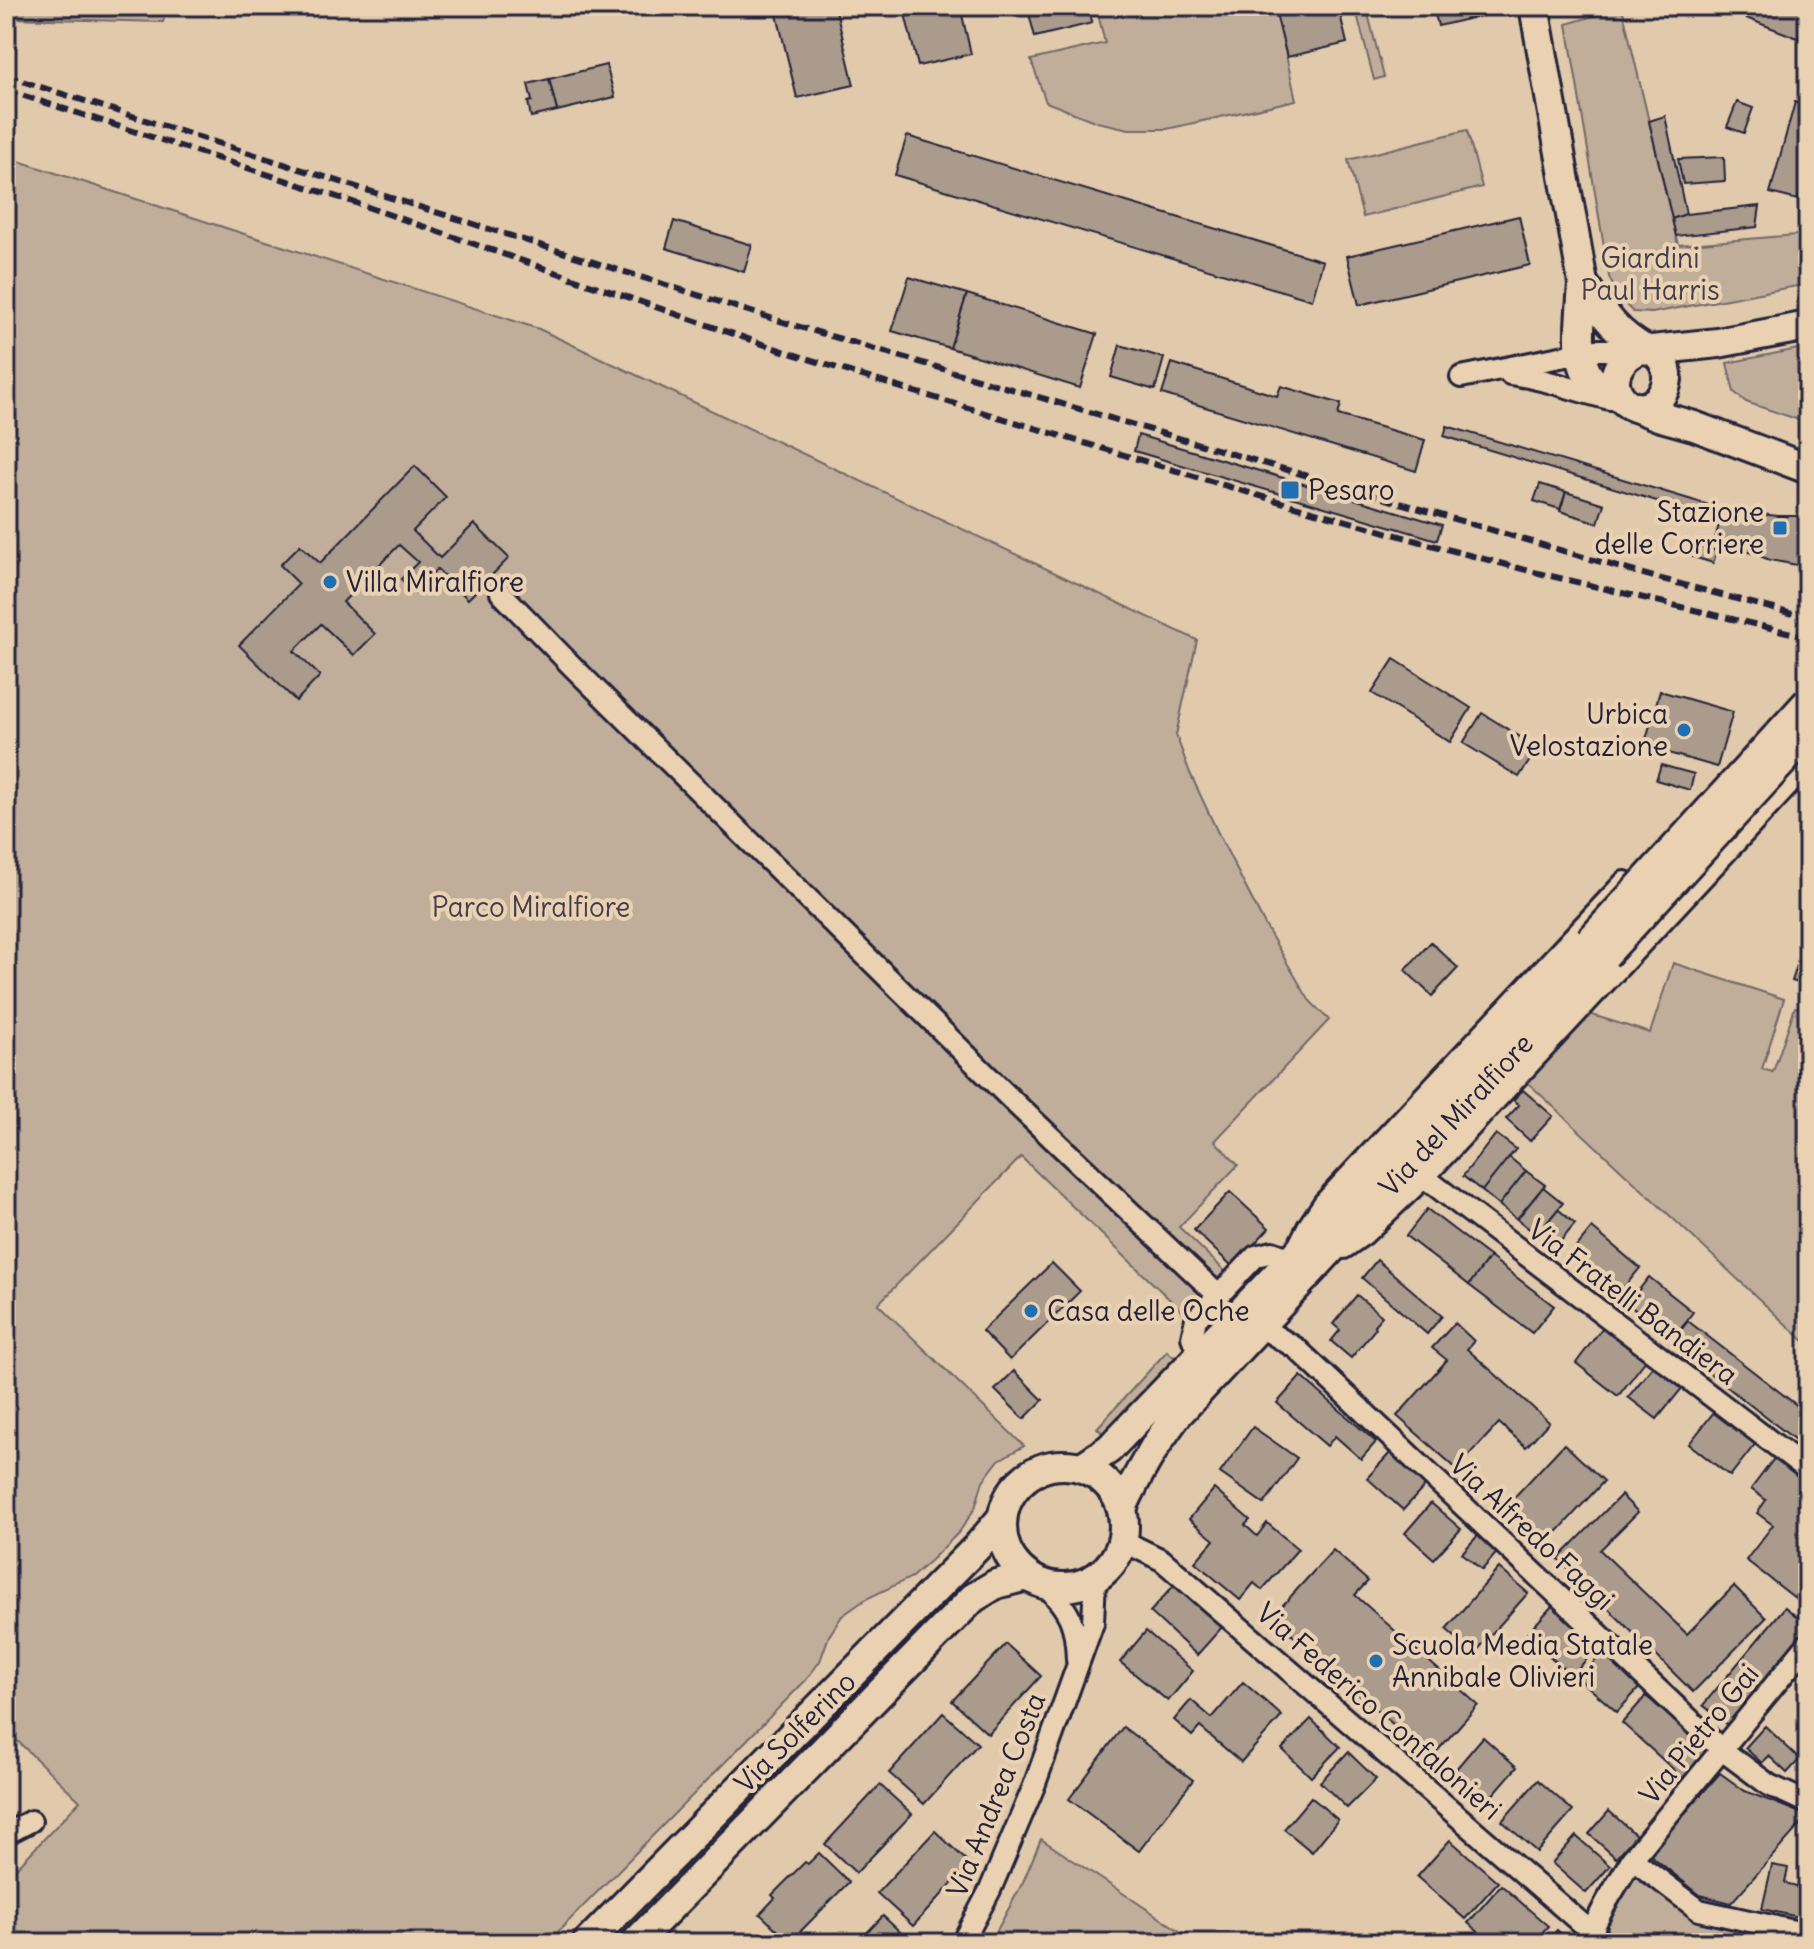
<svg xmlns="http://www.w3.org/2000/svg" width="1814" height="1949" font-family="Delius,sans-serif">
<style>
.green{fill:#c1ae9a;stroke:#72686a;stroke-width:2}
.building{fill:#ab9b8c;stroke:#22223b;stroke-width:2}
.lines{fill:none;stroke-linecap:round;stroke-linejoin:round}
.street-casing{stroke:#22223b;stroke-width:26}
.secondary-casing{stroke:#22223b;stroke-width:34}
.street{stroke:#e9d1b1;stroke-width:20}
.secondary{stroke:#e9d1b1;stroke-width:28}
.rail{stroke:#22223b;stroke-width:6;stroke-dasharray:12 6;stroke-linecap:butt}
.secondary-bridge-casing{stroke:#22223b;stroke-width:34;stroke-linecap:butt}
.secondary-bridge{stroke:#e9d1b1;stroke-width:28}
.poi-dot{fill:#1f6fb2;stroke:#e9d1b1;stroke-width:3}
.labels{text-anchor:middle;stroke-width:8;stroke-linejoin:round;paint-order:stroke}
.park-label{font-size:28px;fill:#423e4e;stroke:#e9d1b1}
.poi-label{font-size:28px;fill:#22223b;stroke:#e9d1b1;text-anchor:start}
.street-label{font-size:28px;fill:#22223b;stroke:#e9d1b1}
</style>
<rect width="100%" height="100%" fill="#e1caac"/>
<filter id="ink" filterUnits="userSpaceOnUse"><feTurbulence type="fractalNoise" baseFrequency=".0125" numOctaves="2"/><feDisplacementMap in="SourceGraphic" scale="16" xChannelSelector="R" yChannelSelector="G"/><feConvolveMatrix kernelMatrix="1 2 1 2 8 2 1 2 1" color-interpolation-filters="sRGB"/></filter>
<g filter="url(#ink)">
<g class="green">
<path d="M6 6H168L163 22 10 18 6 17Z"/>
<path d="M1096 6H1275L1296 100 1167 129H1129L1097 122 1046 102 1031 60 1105 43Z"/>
<path d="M1355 6H1366L1384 77 1374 80Z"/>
<path d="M1622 7 1678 245 1808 234V284L1652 313 1633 312 1618 297 1609 277 1567 24Z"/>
<path d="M1467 130 1482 187 1363 217 1348 160Z"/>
<path d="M6 157 539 329 1197 640 1176 735 1190 773 1219 835 1266 927 1309 1000 1329 1020 1215 1141 1238 1165 1179 1227 1228 1274 1187 1316 1021 1157 878 1304 1024 1446 999 1460 983 1481 975 1508 960 1531 932 1559 912 1577 866 1599 842 1616 829 1636 820 1661 806 1680 547 1943H6V1879L80 1801 6 1730Z"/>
<path d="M1808 347V423L1746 402 1734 392 1727 363Z"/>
<path d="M1673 963 1784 999 1762 1069 1773 1072 1795 1007 1808 1011V1345L1526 1081 1589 1014 1650 1033Z"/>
<path d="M1167 1351 1180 1362 1109 1439 1097 1428Z"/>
<path d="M1041 1839 1198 1943H1008L995 1934 1023 1882Z"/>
<path d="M1638 1871 1678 1909 1737 1927 1727 1943H1624L1608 1930V1922L1610 1917Z"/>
</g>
<g class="building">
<path d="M557 6H580L558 11Z"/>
<path d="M775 6H835L854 85 797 98Z"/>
<path d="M903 6H960L971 54 918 66Z"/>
<path d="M1027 6H1088L1092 23 1035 37Z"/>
<path d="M1274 6H1338L1347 43 1287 57Z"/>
<path d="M1433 6H1488L1489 14 1438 26Z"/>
<path d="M1715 6H1808V42Z"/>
<path d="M606 65 615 97 557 111 549 79Z"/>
<path d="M549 79 557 111 531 117 528 102 532 101 528 84Z"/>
<path d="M1737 102 1753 108 1744 133 1727 127Z"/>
<path d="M1795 102 1808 106V165L1798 200 1770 193Z"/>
<path d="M1665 116 1686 214 1672 219 1649 121Z"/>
<path d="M907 136 1323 261 1312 300 895 175Z"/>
<path d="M1724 157 1725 181 1683 184 1678 159Z"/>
<path d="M1760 206 1757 227 1676 236 1672 219 1686 214Z"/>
<path d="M1519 216 1530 265 1359 305 1347 256Z"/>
<path d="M674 221 752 245 744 272 666 248Z"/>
<path d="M909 277 967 294 950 348 892 331Z"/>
<path d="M967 294 1097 334 1080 388 950 348Z"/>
<path d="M1120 345 1164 358 1155 390 1111 377Z"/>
<path d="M1172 363 1277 396 1281 386 1341 404 1338 415 1425 440 1416 471 1162 394Z"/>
<path d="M1447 426 1712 506 1709 517 1444 436Z"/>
<path d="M1138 435 1442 525 1437 540 1134 451Z"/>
<path d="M415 466 446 497 413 531 440 558 474 524 509 558 468 599 437 569 414 592 401 579 418 562 399 545 343 602 375 634 354 655 321 624 294 651 320 676 296 701 239 645 299 584 280 565 300 545 320 563Z"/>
<path d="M1540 484 1566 492 1560 509 1534 501Z"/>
<path d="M1566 492 1604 504 1598 523 1560 511Z"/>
<path d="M1730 508 1752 513 1778 516H1808V567L1770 560 1715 539 1720 521 1726 522Z"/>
<path d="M1691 543 1717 551 1713 563 1687 555Z"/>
<path d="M1394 659 1471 708 1450 742 1372 693Z"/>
<path d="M1660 691 1733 712 1717 767 1644 746Z"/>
<path d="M1482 713 1538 748 1519 777 1463 743Z"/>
<path d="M1661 765 1694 774 1690 790 1656 780Z"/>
<path d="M1808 932V986L1792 981Z"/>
<path d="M1431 942 1458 968 1432 996 1405 970Z"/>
<path d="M1523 1090 1553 1116 1530 1141 1506 1119 1519 1105 1513 1100Z"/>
<path d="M1496 1134 1516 1149 1482 1191 1463 1176Z"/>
<path d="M1509 1157 1526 1171 1499 1205 1482 1191Z"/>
<path d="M1526 1171 1545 1185 1517 1219 1499 1205Z"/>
<path d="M1543 1187 1563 1203 1537 1235 1517 1219Z"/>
<path d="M1230 1192 1269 1228 1233 1267 1194 1230Z"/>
<path d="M1427 1209 1490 1257 1469 1285 1406 1236Z"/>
<path d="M1558 1209 1575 1224 1554 1249 1537 1235Z"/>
<path d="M1592 1228 1640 1268 1617 1296 1569 1256Z"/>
<path d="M1490 1257 1554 1306 1532 1333 1469 1285Z"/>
<path d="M1377 1260 1442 1316 1427 1334 1362 1278Z"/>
<path d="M1052 1263 1080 1291 1010 1360 982 1331Z"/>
<path d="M1649 1277 1693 1312 1672 1340 1628 1304Z"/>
<path d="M1245 1284 1249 1288 1232 1306 1228 1302Z"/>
<path d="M1357 1295 1382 1316 1374 1325 1376 1328 1351 1358 1331 1341 1340 1330 1333 1324Z"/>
<path d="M1688 1321 1808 1414V1450L1671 1343Z"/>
<path d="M1455 1323 1474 1341 1467 1349 1549 1422 1526 1447 1499 1423 1457 1469 1397 1416 1447 1360 1432 1348Z"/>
<path d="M1603 1327 1646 1360 1618 1396 1576 1363Z"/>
<path d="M1654 1365 1683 1387 1657 1419 1628 1397Z"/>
<path d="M1014 1371 1043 1400 1024 1419 995 1390Z"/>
<path d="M1301 1376 1376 1442 1361 1459 1335 1436 1327 1446 1277 1403Z"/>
<path d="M1714 1412 1756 1443 1730 1476 1689 1444Z"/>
<path d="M1253 1427 1297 1458 1264 1504 1220 1473Z"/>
<path d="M1564 1444 1604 1481 1548 1542 1507 1505Z"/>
<path d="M1391 1452 1427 1484 1403 1510 1367 1478Z"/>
<path d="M1776 1456 1808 1481V1551L1802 1559 1808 1564V1581L1795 1598 1746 1560 1773 1525 1757 1513 1766 1500 1751 1489Z"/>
<path d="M1214 1489 1250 1520 1245 1525 1257 1536 1267 1523 1298 1549 1262 1590 1254 1583 1240 1600 1195 1562 1214 1540 1189 1519Z"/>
<path d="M1621 1495 1638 1512 1600 1550 1687 1634 1734 1586 1766 1618 1693 1692 1558 1559Z"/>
<path d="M1431 1503 1461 1529 1434 1559 1405 1533Z"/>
<path d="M1480 1533 1499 1550 1482 1570 1462 1553Z"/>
<path d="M1333 1550 1368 1581 1355 1595 1478 1705 1431 1758 1272 1617Z"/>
<path d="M1499 1568 1528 1593 1474 1654 1446 1629Z"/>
<path d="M1176 1583 1223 1626 1197 1655 1150 1612Z"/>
<path d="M1553 1605 1599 1645 1572 1676 1526 1635Z"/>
<path d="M1785 1607 1808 1626V1629L1727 1725 1703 1705Z"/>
<path d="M1146 1631 1193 1671 1168 1701 1120 1662Z"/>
<path d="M1006 1644 1041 1676 988 1734 952 1701Z"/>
<path d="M1603 1652 1641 1686 1617 1712 1579 1679Z"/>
<path d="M1243 1682 1282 1716 1241 1762 1200 1727 1192 1736 1174 1720 1191 1700 1212 1718Z"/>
<path d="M1646 1696 1708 1750 1683 1778 1622 1723Z"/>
<path d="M943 1713 978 1744 924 1804 889 1773Z"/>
<path d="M1311 1719 1340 1747 1311 1777 1282 1749Z"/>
<path d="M1765 1726 1800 1759 1787 1773 1769 1756 1762 1763 1745 1748Z"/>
<path d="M1123 1727 1193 1780 1139 1851 1069 1799Z"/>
<path d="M1483 1737 1517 1767 1484 1805 1450 1776Z"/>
<path d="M1348 1752 1376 1779 1347 1808 1320 1782Z"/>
<path d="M1720 1773 1745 1791 1808 1816 1731 1903 1700 1895 1649 1854Z"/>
<path d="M1538 1780 1573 1811 1537 1852 1502 1821Z"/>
<path d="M880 1785 912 1814 856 1873 825 1844Z"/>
<path d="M1311 1797 1338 1820 1312 1852 1284 1829Z"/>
<path d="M1609 1811 1636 1835 1616 1858 1589 1834Z"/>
<path d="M935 1831 970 1864 913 1926 877 1893Z"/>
<path d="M1576 1836 1610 1866 1586 1893 1552 1863Z"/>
<path d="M1808 1836V1869L1799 1867Z"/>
<path d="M1450 1840 1498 1882 1465 1919 1417 1877Z"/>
<path d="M819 1853 849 1882 790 1942 760 1914 775 1898 772 1895 805 1862 808 1864Z"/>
<path d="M1772 1865 1788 1868 1785 1883 1808 1889V1919L1762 1909Z"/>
<path d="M1501 1885 1548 1926 1533 1943H1491L1468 1923Z"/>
<path d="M883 1916 912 1943H857Z"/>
<path d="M1557 1930 1571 1943H1546Z"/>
</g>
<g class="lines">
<g class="street-casing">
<g id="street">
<path d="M1510 374C1544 378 1576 391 1610 399"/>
<path d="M1461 377 1595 350H1635"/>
<path d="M501 593 572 666 1016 1104 1219 1296"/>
<path d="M1424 1177 1808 1470"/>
<path d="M1344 1248 1364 1234 1424 1177 1808 764"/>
<path d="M1259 1326 1296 1348 1722 1750 1769 1785 1808 1803"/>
<path d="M1199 1355 1192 1337 1196 1319 1256 1256 1272 1252 1292 1259 1308 1227 1324 1203 1625 882"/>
<path d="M1123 1541 1162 1560 1604 1943"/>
<path d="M1046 1585C1070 1612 1076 1623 1077 1660"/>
<path d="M6 1834 31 1821"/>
<path d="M1632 1859 1699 1910 1808 1934"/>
<path d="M1591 1932 1607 1901 1632 1859 1808 1644"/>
<path d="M962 1943 990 1890 1034 1786 1093 1623 1095 1578"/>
</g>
</g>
<g class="secondary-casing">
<g id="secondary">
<path d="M1534 6 1583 283C1582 309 1573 359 1591 379 1599 387 1609 391 1619 396"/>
<path d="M1583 283C1603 312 1613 331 1644 349"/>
<path d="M1644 349C1654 350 1659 354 1664 363 1678 393 1641 425 1620 396 1606 377 1624 351 1644 349Z"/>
<path d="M1652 350 1718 343 1808 326"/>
<path d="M1635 407 1658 416 1694 426 1808 469"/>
<circle cx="1063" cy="1526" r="61"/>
<path d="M1082 1467 1109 1449 1292 1259 1590 941"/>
<path d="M1122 1508C1139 1472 1153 1447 1177 1415L1605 955"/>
<path d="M587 1943 977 1547 1001 1519"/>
<path d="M635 1943 973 1598 996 1584 1027 1576"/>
</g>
</g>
<use href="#street" class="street"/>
<use href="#secondary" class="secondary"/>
<g class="rail">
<path d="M6 76 783 322 1628 570 1808 618"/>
<path d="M6 90 353 202 771 347 859 375 1270 499 1435 546 1530 571 1808 637"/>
</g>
<g class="secondary-bridge-casing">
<g id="secondary-bridge">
<path d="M1590 941 1808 702"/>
<path d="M1605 955 1808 734"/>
</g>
</g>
<use href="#secondary-bridge" class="secondary-bridge"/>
</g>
</g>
<g class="poi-dot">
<rect x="1280" y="480" width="20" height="20" rx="4"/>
<rect x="1772" y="520" width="16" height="16" rx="4"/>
<circle cx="330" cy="582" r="8"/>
<circle cx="1684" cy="730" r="8"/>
<circle cx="1031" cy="1311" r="8"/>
<circle cx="1376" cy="1661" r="8"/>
</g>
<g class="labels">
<g class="park-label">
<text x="1650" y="268">Giardini<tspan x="1650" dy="32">Paul Harris</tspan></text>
<text x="531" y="917">Parco Miralfiore</text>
</g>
<g class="poi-label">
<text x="1308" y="500">Pesaro</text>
<text x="1764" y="522" text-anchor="end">Stazione<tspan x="1764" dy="32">delle Corriere</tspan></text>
<text x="346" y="592">Villa Miralfiore</text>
<text x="1668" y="724" text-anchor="end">Urbica<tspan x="1668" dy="32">Velostazione</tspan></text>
<text x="1047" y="1321">Casa delle Oche</text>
<text x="1392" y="1655">Scuola Media Statale<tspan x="1392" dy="32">Annibale Olivieri</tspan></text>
</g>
<g class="street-label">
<text transform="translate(1456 1115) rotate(-47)" y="10">Via del Miralfiore</text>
<text transform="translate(1633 1302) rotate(37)" y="10">Via Fratelli Bandiera</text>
<text transform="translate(1532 1532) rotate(43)" y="10">Via Alfredo Faggi</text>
<text transform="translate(1379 1711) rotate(41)" y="10">Via Federico Confalonieri</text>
<text transform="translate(795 1732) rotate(-45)" y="10">Via Solferino</text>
<text transform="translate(1699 1734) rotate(-51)" y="10">Via Pietro Gai</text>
<text transform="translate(996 1795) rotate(-68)" y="10">Via Andrea Costa</text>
</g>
</g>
<rect width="1814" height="1949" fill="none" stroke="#e9d1b1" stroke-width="32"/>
<rect x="16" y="16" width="1782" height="1917" fill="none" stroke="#22223b" stroke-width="3" filter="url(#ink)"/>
</svg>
